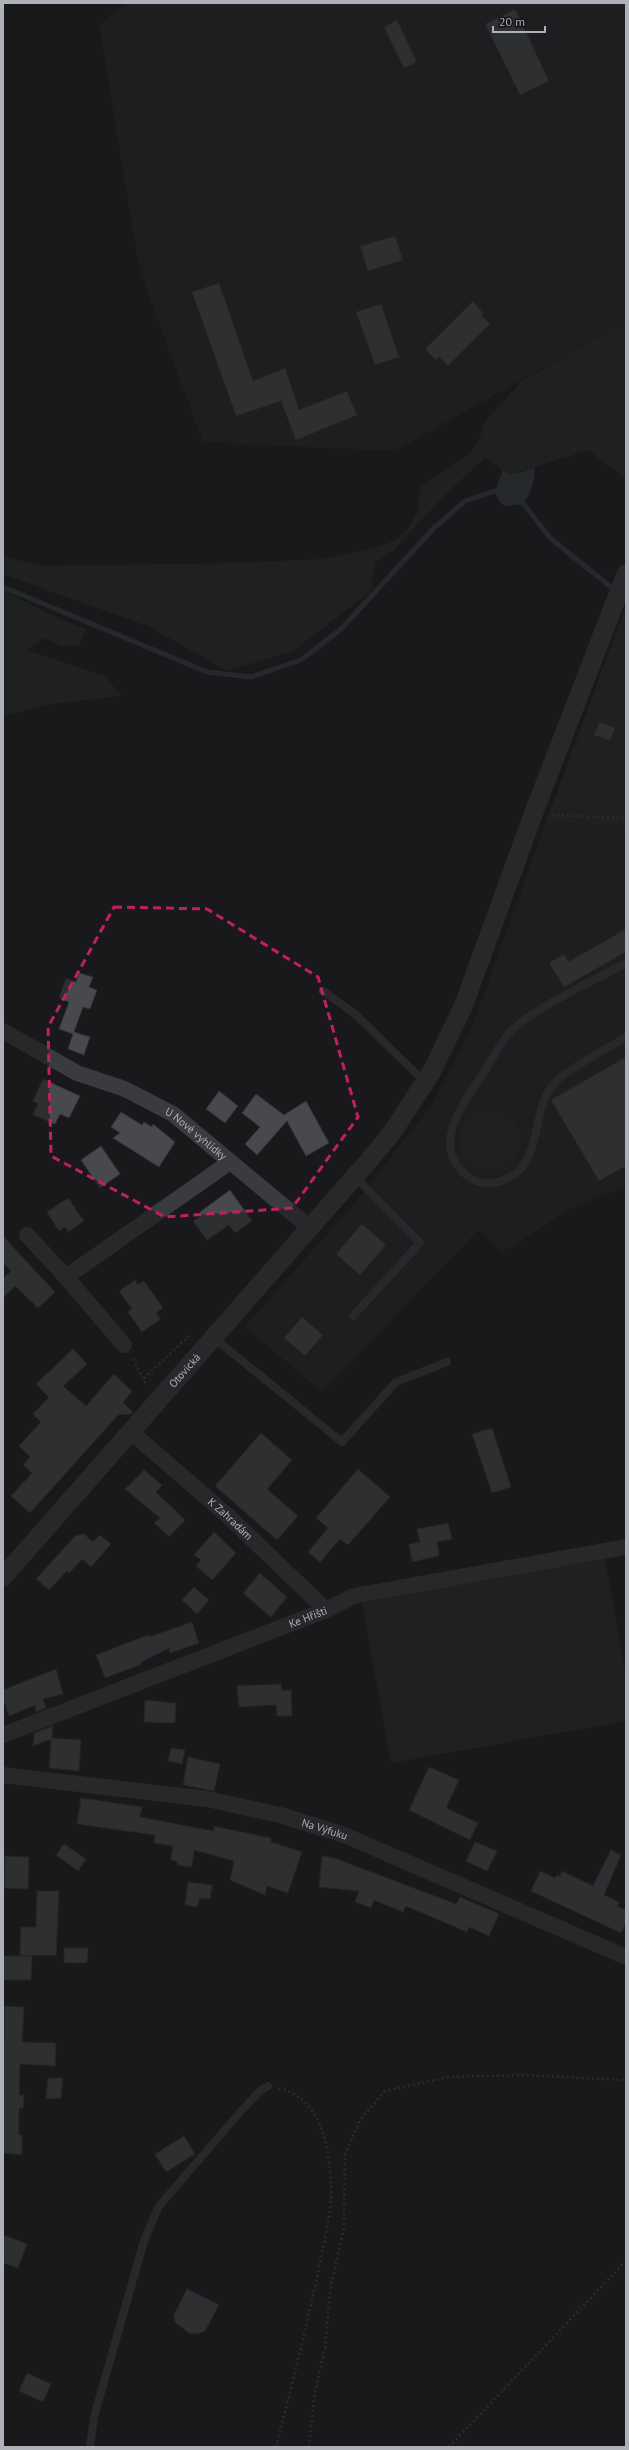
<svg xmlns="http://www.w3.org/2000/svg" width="629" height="2450" font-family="'PT Sans',sans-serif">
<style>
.built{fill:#252528}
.green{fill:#252c26}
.water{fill:#343c42}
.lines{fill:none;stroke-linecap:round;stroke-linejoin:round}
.stream{stroke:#343c42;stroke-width:5}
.building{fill:#48494d;stroke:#333336}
.path{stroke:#404246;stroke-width:2.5;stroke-dasharray:2 3;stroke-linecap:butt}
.service{stroke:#3a3b3f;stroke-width:8}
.minor{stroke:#3a3b3f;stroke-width:16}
.tertiary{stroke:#3a3b3f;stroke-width:19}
.marked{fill:none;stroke:#c12060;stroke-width:3;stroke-dasharray:8 5;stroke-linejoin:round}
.labels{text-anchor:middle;stroke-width:3.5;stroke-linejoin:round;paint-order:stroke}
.street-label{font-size:11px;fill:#adb1b9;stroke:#141416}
</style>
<rect width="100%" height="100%" fill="#19191b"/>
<g class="built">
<path d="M126 3H626V321L395 451 203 442 148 293 137 255 99 25Z"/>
<path d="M546 822 626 827V1186L570 1209 501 1253 479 1229 322 1392 245 1327 359 1198 429 1109 471 1030Z"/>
</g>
<g class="green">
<path d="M626 321V479L588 450 510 475 485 457 441 499 393 551 375 563 371 591 293 651 227 671 148 626 3 574V557L45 566 237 563 321 559 371 549 394 541 408 529 418 510 420 486 470 454 479 440 486 420 522 381Z"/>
<path d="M3 590 55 617 86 629 78 646H62L43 638 26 650 106 677 121 696 51 704 3 716Z"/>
<path d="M626 606V827L546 822Z"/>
<circle cx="490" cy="1140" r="30"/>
<path d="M605 1559 626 1675V1721L391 1763 362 1603Z"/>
</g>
<path class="water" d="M535 468C534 482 531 494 522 504L505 506 499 501 495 491 503 470 510 475Z"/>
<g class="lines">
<g class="stream">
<path d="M516 500 523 503 550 538 616 591"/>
<path d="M3 587 207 672 251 677 301 660 341 629 434 528 465 501 495 491 500 493"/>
</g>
</g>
<g class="building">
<path d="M515 9 549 81 520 95 485 24Z"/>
<path d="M397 20 417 62 404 68 384 27Z"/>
<path d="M395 236 403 260 368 271 360 246Z"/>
<path d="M219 283 253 381 285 368 299 410 347 391 357 415 296 440 281 401 236 416 192 292Z"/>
<path d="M473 301 483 313 481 315 490 324 448 366 439 357 436 360 425 349Z"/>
<path d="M381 304 399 357 375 365 356 312Z"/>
<path d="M599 722 615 728 610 741 594 735Z"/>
<path d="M626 929V952L564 987 549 963 564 954 568 962Z"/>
<path d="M79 973 93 977 89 987 97 990 90 1009 83 1007 74 1032 90 1037 84 1055 68 1049 73 1034 59 1029 69 1002 59 998 66 978 76 982Z"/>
<path d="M626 1057V1166L599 1181 551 1100Z"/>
<path d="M43 1079 80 1096 69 1118 60 1114 55 1124 33 1115 38 1104 33 1101Z"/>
<path d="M219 1091 238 1106 225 1123 206 1109Z"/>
<path d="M256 1094 284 1115 306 1101 329 1143 306 1156 287 1121 257 1155 245 1144 260 1127 242 1113Z"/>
<path d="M121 1112 142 1125 144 1122 152 1127 153 1124 175 1142 159 1167 113 1138 120 1133 111 1127Z"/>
<path d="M101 1146 120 1174 100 1188 81 1160Z"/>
<path d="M230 1190 252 1221 235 1233 229 1225 207 1240 193 1221 202 1215 200 1212Z"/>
<path d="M68 1198 84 1221 68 1232 65 1227 59 1231 47 1212Z"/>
<path d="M362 1224 386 1245 360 1275 336 1254Z"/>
<path d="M3 1236 55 1292 38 1308 15 1286 3 1298V1278L11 1271 3 1262Z"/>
<path d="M135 1280 138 1285 144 1281 163 1308 156 1313 161 1319 142 1332 128 1312 132 1309 119 1291Z"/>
<path d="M302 1317 323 1335 305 1356 284 1338Z"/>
<path d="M73 1349 87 1364 63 1386 86 1406 114 1374 132 1391 123 1403 133 1412 131 1414 118 1415 30 1513 11 1496 32 1473 23 1465 30 1457 19 1446 41 1422 33 1414 49 1397 36 1384Z"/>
<path d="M492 1428 511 1487 492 1493 472 1434Z"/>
<path d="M261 1433 292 1460 267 1489 298 1516 277 1540 215 1486Z"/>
<path d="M358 1469 390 1497 348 1545 340 1539 320 1562 308 1552 328 1528 316 1518Z"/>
<path d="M144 1470 162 1485 156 1492 185 1520 169 1537 154 1523 160 1518 125 1489Z"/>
<path d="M448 1523 452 1539 437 1542 439 1556 412 1562 409 1544 420 1542 417 1529Z"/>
<path d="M214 1532 236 1553 212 1580 196 1566 201 1560 194 1555Z"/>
<path d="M84 1534 93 1542 100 1535 111 1544 91 1567 82 1559 69 1573 67 1571 49 1590 36 1579 75 1536Z"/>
<path d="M260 1573 287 1597 271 1617 243 1593Z"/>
<path d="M194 1587 209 1600 197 1614 182 1600Z"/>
<path d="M192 1622 199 1643 170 1653 169 1648 141 1662 142 1664 105 1678 96 1655 148 1635 149 1637Z"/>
<path d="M56 1669 63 1694 43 1699 46 1708 35 1712 36 1705 9 1716 3 1699V1690Z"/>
<path d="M281 1684 282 1691 291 1690 292 1716H277L276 1705 239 1707 237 1686Z"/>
<path d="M145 1700 176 1703 175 1723 144 1722Z"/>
<path d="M53 1726 52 1738 81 1740 79 1771 49 1768 51 1739 33 1746 34 1733Z"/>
<path d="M171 1748 185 1750 182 1764 168 1761Z"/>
<path d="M188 1757 220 1764 214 1791 183 1785Z"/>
<path d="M429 1767 459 1780 446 1808 478 1823 470 1840 409 1810Z"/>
<path d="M81 1798 142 1807 140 1817 213 1831 215 1826 218 1827 271 1838V1842L302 1852 288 1893 267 1886 265 1895 230 1880 234 1861 194 1850 192 1867 178 1865 176 1861 171 1860 173 1846 154 1843 155 1835 77 1824Z"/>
<path d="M475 1842 497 1851 487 1871 466 1861Z"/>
<path d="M64 1844 86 1859 78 1871 56 1855Z"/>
<path d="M611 1850 621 1855 604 1895 619 1902 617 1906 626 1910V1922L621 1933 531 1891 540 1871 555 1878 557 1875 560 1876 562 1871 593 1886Z"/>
<path d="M5 1856 29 1857 28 1889 4 1888Z"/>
<path d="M322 1856 334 1858 456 1904 460 1897 499 1914 489 1936 469 1927 467 1932 406 1906 403 1912 374 1900 371 1908 355 1902 359 1891 319 1887Z"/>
<path d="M188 1882 212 1885 210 1899 200 1898 197 1907 185 1905Z"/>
<path d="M37 1891H59L56 1955 20 1956 21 1927H36Z"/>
<path d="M64 1948H88L87 1963H64Z"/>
<path d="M3 1956H32L31 1980H3Z"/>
<path d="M4 2006 24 2007 22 2042 56 2043 55 2066 20 2064 19 2095H24L23 2109 19 2108V2135H22V2155L3 2153Z"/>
<path d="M48 2078H63L61 2098 46 2099Z"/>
<path d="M184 2136 195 2154 166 2172 155 2154Z"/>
<path d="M3 2235 27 2244 18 2268 3 2263Z"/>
<path d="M187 2289 219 2305 205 2331 197 2334 189 2333 175 2322 174 2315Z"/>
<path d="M27 2373 51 2384 43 2402 19 2391Z"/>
</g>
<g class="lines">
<g class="path">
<path d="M552 815 626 818"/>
<path d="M133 1359 147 1386"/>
<path d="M144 1378 189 1336"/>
<path d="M276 2447C292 2384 308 2322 321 2258 325 2235 333 2208 331 2183 329 2146 321 2097 278 2088"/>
<path d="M309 2447 315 2391 325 2348 330 2291 344 2227 345 2154 360 2120 385 2091 449 2077 526 2075 626 2080"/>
<path d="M449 2447 626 2261"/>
</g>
<g class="service">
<path d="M626 963C594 981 533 1008 509 1033 499 1045 491 1061 483 1074 463 1104 430 1144 466 1175 478 1185 493 1185 506 1179 544 1162 530 1113 553 1085 562 1072 610 1047 626 1037"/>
<path d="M323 991 355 1014 425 1082"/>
<path d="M353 1316 420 1243 355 1177"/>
<path d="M214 1338 342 1442 396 1382 447 1362"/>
<path d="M90 2447 94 2417 144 2241 159 2206 242 2110 260 2091 268 2086"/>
</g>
<g class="minor">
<path id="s1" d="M3 1031 77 1073 125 1089 173 1114 310 1228"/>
<path d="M27 1235 66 1277 124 1345"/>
<path d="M66 1277 230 1162"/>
<path id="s2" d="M131 1432 227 1515 326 1610"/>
<path id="s3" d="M3 1735 326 1610 354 1596 626 1547"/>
<path id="s4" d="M3 1775 207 1799 280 1815 344 1835 626 1957"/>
</g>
<path class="tertiary" id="s5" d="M3 1577 365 1165 391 1134 431 1073 463 1007 534 812 626 574"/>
</g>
<path d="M0 0H629V2450H0ZM114 907 207 909 318 977 358 1117 292 1208 165 1217 51 1156 48 1027Z" fill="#19191b" fill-opacity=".55" fill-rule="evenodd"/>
<path class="marked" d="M114 907 207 909 318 977 358 1117 292 1208 165 1217 51 1156 48 1027Z"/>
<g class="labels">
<g class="street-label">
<text dy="4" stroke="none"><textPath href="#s1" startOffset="220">U Nové vyhlídky</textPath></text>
<text dy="4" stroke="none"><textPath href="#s5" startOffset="275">Otovická</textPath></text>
<text dy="4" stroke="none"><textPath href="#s2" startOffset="132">K Zahradám</textPath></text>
<text dy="4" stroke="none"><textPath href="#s3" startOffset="327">Ke Hřišti</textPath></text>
<text dy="4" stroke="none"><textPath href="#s4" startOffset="327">Na Výfuku</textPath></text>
</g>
</g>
<rect width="629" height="2450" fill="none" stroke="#adb1b9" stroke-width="8"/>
<path d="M493 26v6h52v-6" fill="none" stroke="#adb1b9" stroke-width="2"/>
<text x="499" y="26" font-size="12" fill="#adb1b9" stroke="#141416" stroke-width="3" paint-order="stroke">20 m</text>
</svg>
